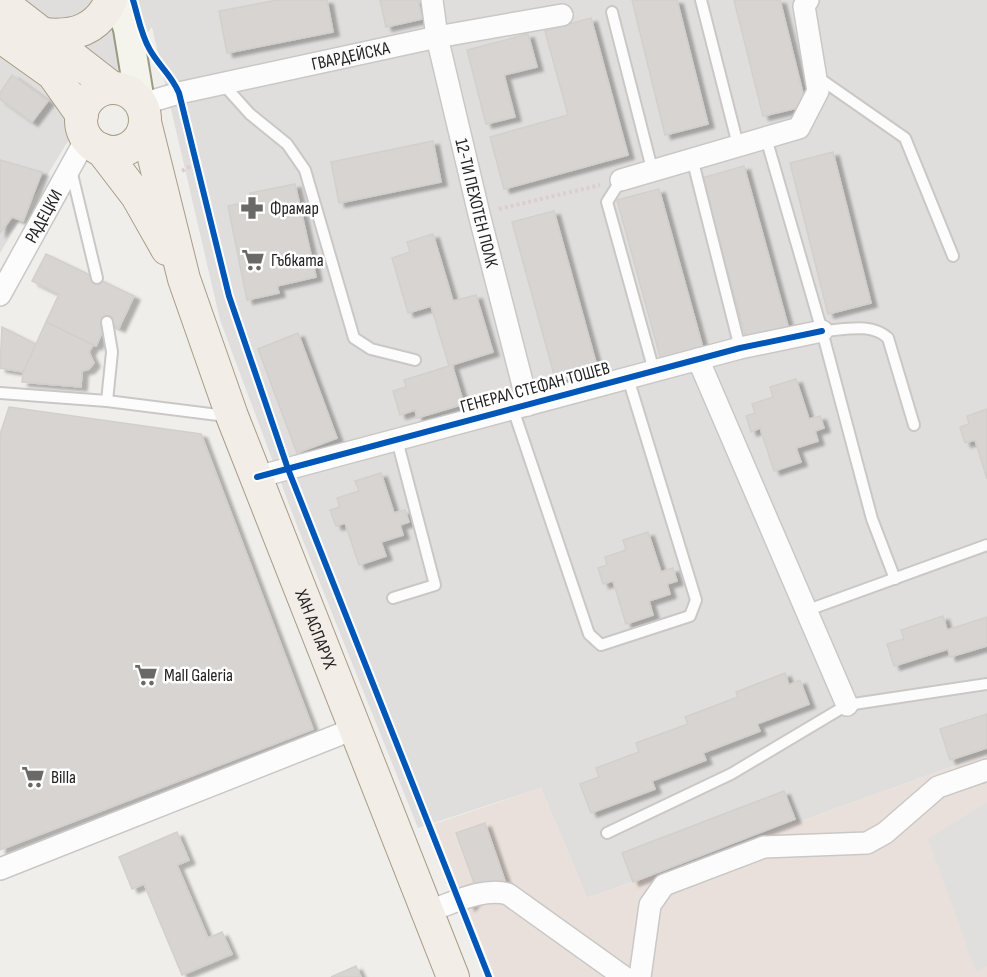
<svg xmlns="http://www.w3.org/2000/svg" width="987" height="977" font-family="'Sofia Sans Condensed',sans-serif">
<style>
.residential{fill:#dfdedc}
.military{fill:#eae0db}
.parking{fill:#e0dfde}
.building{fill:#d7d4d2;stroke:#d3d0cc;stroke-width:1.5;filter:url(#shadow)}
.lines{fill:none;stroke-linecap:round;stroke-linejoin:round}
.lane-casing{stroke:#c9c8c7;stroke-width:14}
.street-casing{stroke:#c9c8c7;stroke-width:24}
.secondary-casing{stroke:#999a82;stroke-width:32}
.primary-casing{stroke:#a79c86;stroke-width:34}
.path{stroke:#dccecd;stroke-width:4;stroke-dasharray:3 3;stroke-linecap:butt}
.lane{stroke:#fdfcfc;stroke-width:10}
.street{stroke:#fdfcfc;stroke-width:21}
.secondary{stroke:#f4f4ed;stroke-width:28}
.primary{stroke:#f3ede7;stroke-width:32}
.cycleway-casing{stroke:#fff;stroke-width:10}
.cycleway{stroke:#0057b8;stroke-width:6}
.labels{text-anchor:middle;stroke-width:5;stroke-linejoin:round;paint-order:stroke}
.street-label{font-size:18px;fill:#222;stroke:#fff}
.poi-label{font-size:18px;fill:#222;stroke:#fff;text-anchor:start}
</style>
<defs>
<filter id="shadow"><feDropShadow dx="6" dy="4" stdDeviation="1.5" flood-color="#0004"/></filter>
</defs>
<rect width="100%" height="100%" fill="#f0eeeb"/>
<path class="residential" d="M0 0H987V754L587 898 541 788 418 828 296 523 220 320 152 27 65 146 0 253Z"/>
<path class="military" d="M987 754V977H495L434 824 541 788 587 898Z"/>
<path class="parking" d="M987 802V967L976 972 928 839Z"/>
<g class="building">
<path d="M277 0H327L333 32 227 53 219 11Z"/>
<path d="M380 0H418L422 19 386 27Z"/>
<path d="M632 0H677L708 124 665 135Z"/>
<path d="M734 0H780L806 106 763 116Z"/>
<path d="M591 18 628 155 504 189 490 137 568 115 545 31Z"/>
<path d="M528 34 537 67 504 75 515 117 486 124 467 50Z"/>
<path d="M12 75 48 101 32 122 0 99V93Z"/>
<path d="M433 141 441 182 339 203 331 162Z"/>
<path d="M833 152 871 303 828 314 790 163Z"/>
<path d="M0 160 42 172 23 221 12 217 0 233Z"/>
<path d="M744 166 788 326 746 338 702 178Z"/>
<path d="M295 184 316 277 277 286 279 293 247 300 228 206 252 201 250 193Z"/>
<path d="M659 189 703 348 661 360 617 200Z"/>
<path d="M554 211 598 370 556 382 512 222Z"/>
<path d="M433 234 453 301 476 295 493 352 452 365 464 404 417 418 415 410 400 415 393 391 406 387 404 380 449 366 431 306 408 313 392 258 410 252 407 242Z"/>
<path d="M46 254 134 296 119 328 107 322 96 346 46 322 59 294 32 281Z"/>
<path d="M46 322 93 345 89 352 94 363 89 369 82 371 81 387 22 382 23 372Z"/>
<path d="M2 327 36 344 23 372 0 368Z"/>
<path d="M298 333 337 438 297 453 258 349Z"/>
<path d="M796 379 809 419 820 416 824 428 815 431 818 441 796 448 801 462 774 471 760 428 751 432 746 416 755 413 752 404 773 397 770 387Z"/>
<path d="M9 407 201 434 313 729 0 850V434Z"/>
<path d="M987 409V479L975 440 965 443 960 427 969 424 967 416Z"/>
<path d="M381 473 394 513 405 510 409 522 400 525 403 535 381 542 386 556 359 565 345 523 336 526 330 510 340 507 337 498 359 491 355 481Z"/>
<path d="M648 532 661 572 673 568 677 581 667 584 670 594 649 601 653 615 626 624 613 581 603 584 598 568 607 565 605 557 626 550 623 540Z"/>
<path d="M943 616 947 630 987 617V646L950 657 948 649 894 666 887 644 904 639 901 630Z"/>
<path d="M785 673 789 685 800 680 809 704 757 724 760 731 703 753 706 760 652 781 655 789 591 813 580 784 599 777 596 768 639 752 636 743 688 724 685 717 738 697 736 692Z"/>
<path d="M987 714V748L950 760 940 729Z"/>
<path d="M784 791 795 819 633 882 622 853Z"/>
<path d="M485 823 505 881 484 888 469 907 462 887 474 883 456 833Z"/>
<path d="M177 832 189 860 177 865 208 938 222 932 232 954 182 975 144 884 132 889 119 857Z"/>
<path d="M356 966 361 977H331Z"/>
</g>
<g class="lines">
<g class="lane-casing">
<g id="lane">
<path d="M701 0 738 145"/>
<path d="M612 12 652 169"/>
<path d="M816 76 905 138 953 256"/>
<path d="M223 84 250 114 287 144 305 170 354 338 371 349 415 360"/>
<path d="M766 138 822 331 872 519 895 579"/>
<path d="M692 158 740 348"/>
<path d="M71 170 97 278"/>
<path d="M621 180 607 202 654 371"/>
<path d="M822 331C844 330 871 322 888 338L914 425"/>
<path d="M0 393 107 401 226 416"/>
<path d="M107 401 112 352 107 322"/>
<path d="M513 409 589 634 601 645 690 616 696 600 628 378"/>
<path d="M393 598 435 585 397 440"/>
<path d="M808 610 987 545"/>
<path d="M607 833 731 774 847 705 987 684"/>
</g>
</g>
<g class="street-casing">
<g id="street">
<path id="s1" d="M432 0 437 37 479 214 528 405"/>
<path id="s2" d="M142 104 179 93 437 37 562 15"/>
<path d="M621 180 799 128 818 91 804 6 808 0"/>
<path id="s3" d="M0 295 87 137"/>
<path d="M698 359 847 705"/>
<path d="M257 477 740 348 822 331"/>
<path d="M0 869 356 728"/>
<path d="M429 911C453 903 483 887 508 894L624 977"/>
<path d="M640 977 650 905 664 885 764 847 867 843 885 833 938 787 987 770"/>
</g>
</g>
<g class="secondary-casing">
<path id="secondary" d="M119 0 128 29 140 102"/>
</g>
<g class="primary-casing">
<g id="primary">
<path d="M0 1 112 88"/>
<path d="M44 34C74 37 98 30 111 0"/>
<path d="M0 36 53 74 82 115"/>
<circle cx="113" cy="120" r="32"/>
<path id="s4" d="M145 122 184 279 232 416 453 977"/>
<path d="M101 149 137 196 167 249"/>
</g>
</g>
<g class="path">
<path d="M182 171 194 164"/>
<path d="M499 209 600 185"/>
</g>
<use href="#lane" class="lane"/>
<use href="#street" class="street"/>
<use href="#secondary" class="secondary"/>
<use href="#primary" class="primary"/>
<g class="cycleway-casing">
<g id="cycleway">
<path d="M133 0C138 16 141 35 150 50 159 66 172 76 179 93L229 296 288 469 489 977"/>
<path d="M257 477 740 348 822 331"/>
</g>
</g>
<use href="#cycleway" class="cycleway"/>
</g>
<defs>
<g id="pharmacy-bare" transform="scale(1.8)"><path d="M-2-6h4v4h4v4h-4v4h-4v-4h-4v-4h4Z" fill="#6a6968" stroke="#fff" stroke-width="2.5" paint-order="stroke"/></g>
<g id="supermarket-bare" transform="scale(1.8)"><path d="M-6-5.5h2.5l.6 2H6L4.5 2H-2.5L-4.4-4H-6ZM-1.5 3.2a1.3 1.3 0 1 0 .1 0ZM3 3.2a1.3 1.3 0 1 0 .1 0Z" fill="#6a6968" stroke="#fff" stroke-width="2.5" paint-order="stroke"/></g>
</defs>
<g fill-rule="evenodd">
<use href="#pharmacy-bare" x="252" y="208"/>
<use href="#supermarket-bare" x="253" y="260"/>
<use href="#supermarket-bare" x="146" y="675"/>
<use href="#supermarket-bare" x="33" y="777"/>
</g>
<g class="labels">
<g class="street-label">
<text dy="6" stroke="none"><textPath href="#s2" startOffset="214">ГВАРДЕЙСКА</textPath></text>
<text dy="6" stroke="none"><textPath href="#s1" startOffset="208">12-ТИ ПЕХОТЕН ПОЛК</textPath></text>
<text dy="6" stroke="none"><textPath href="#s3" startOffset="90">РАДЕЦКИ</textPath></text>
<text transform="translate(535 387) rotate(-15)" y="6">ГЕНЕРАЛ СТЕФАН ТОШЕВ</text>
<text dy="6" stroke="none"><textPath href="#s4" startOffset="536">ХАН АСПАРУХ</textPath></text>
</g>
<g class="poi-label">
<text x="270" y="214">Фрамар</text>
<text x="271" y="266">Гъбката</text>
<text x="164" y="681">Mall Galeria</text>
<text x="51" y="783">Billa</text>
</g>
</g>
</svg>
